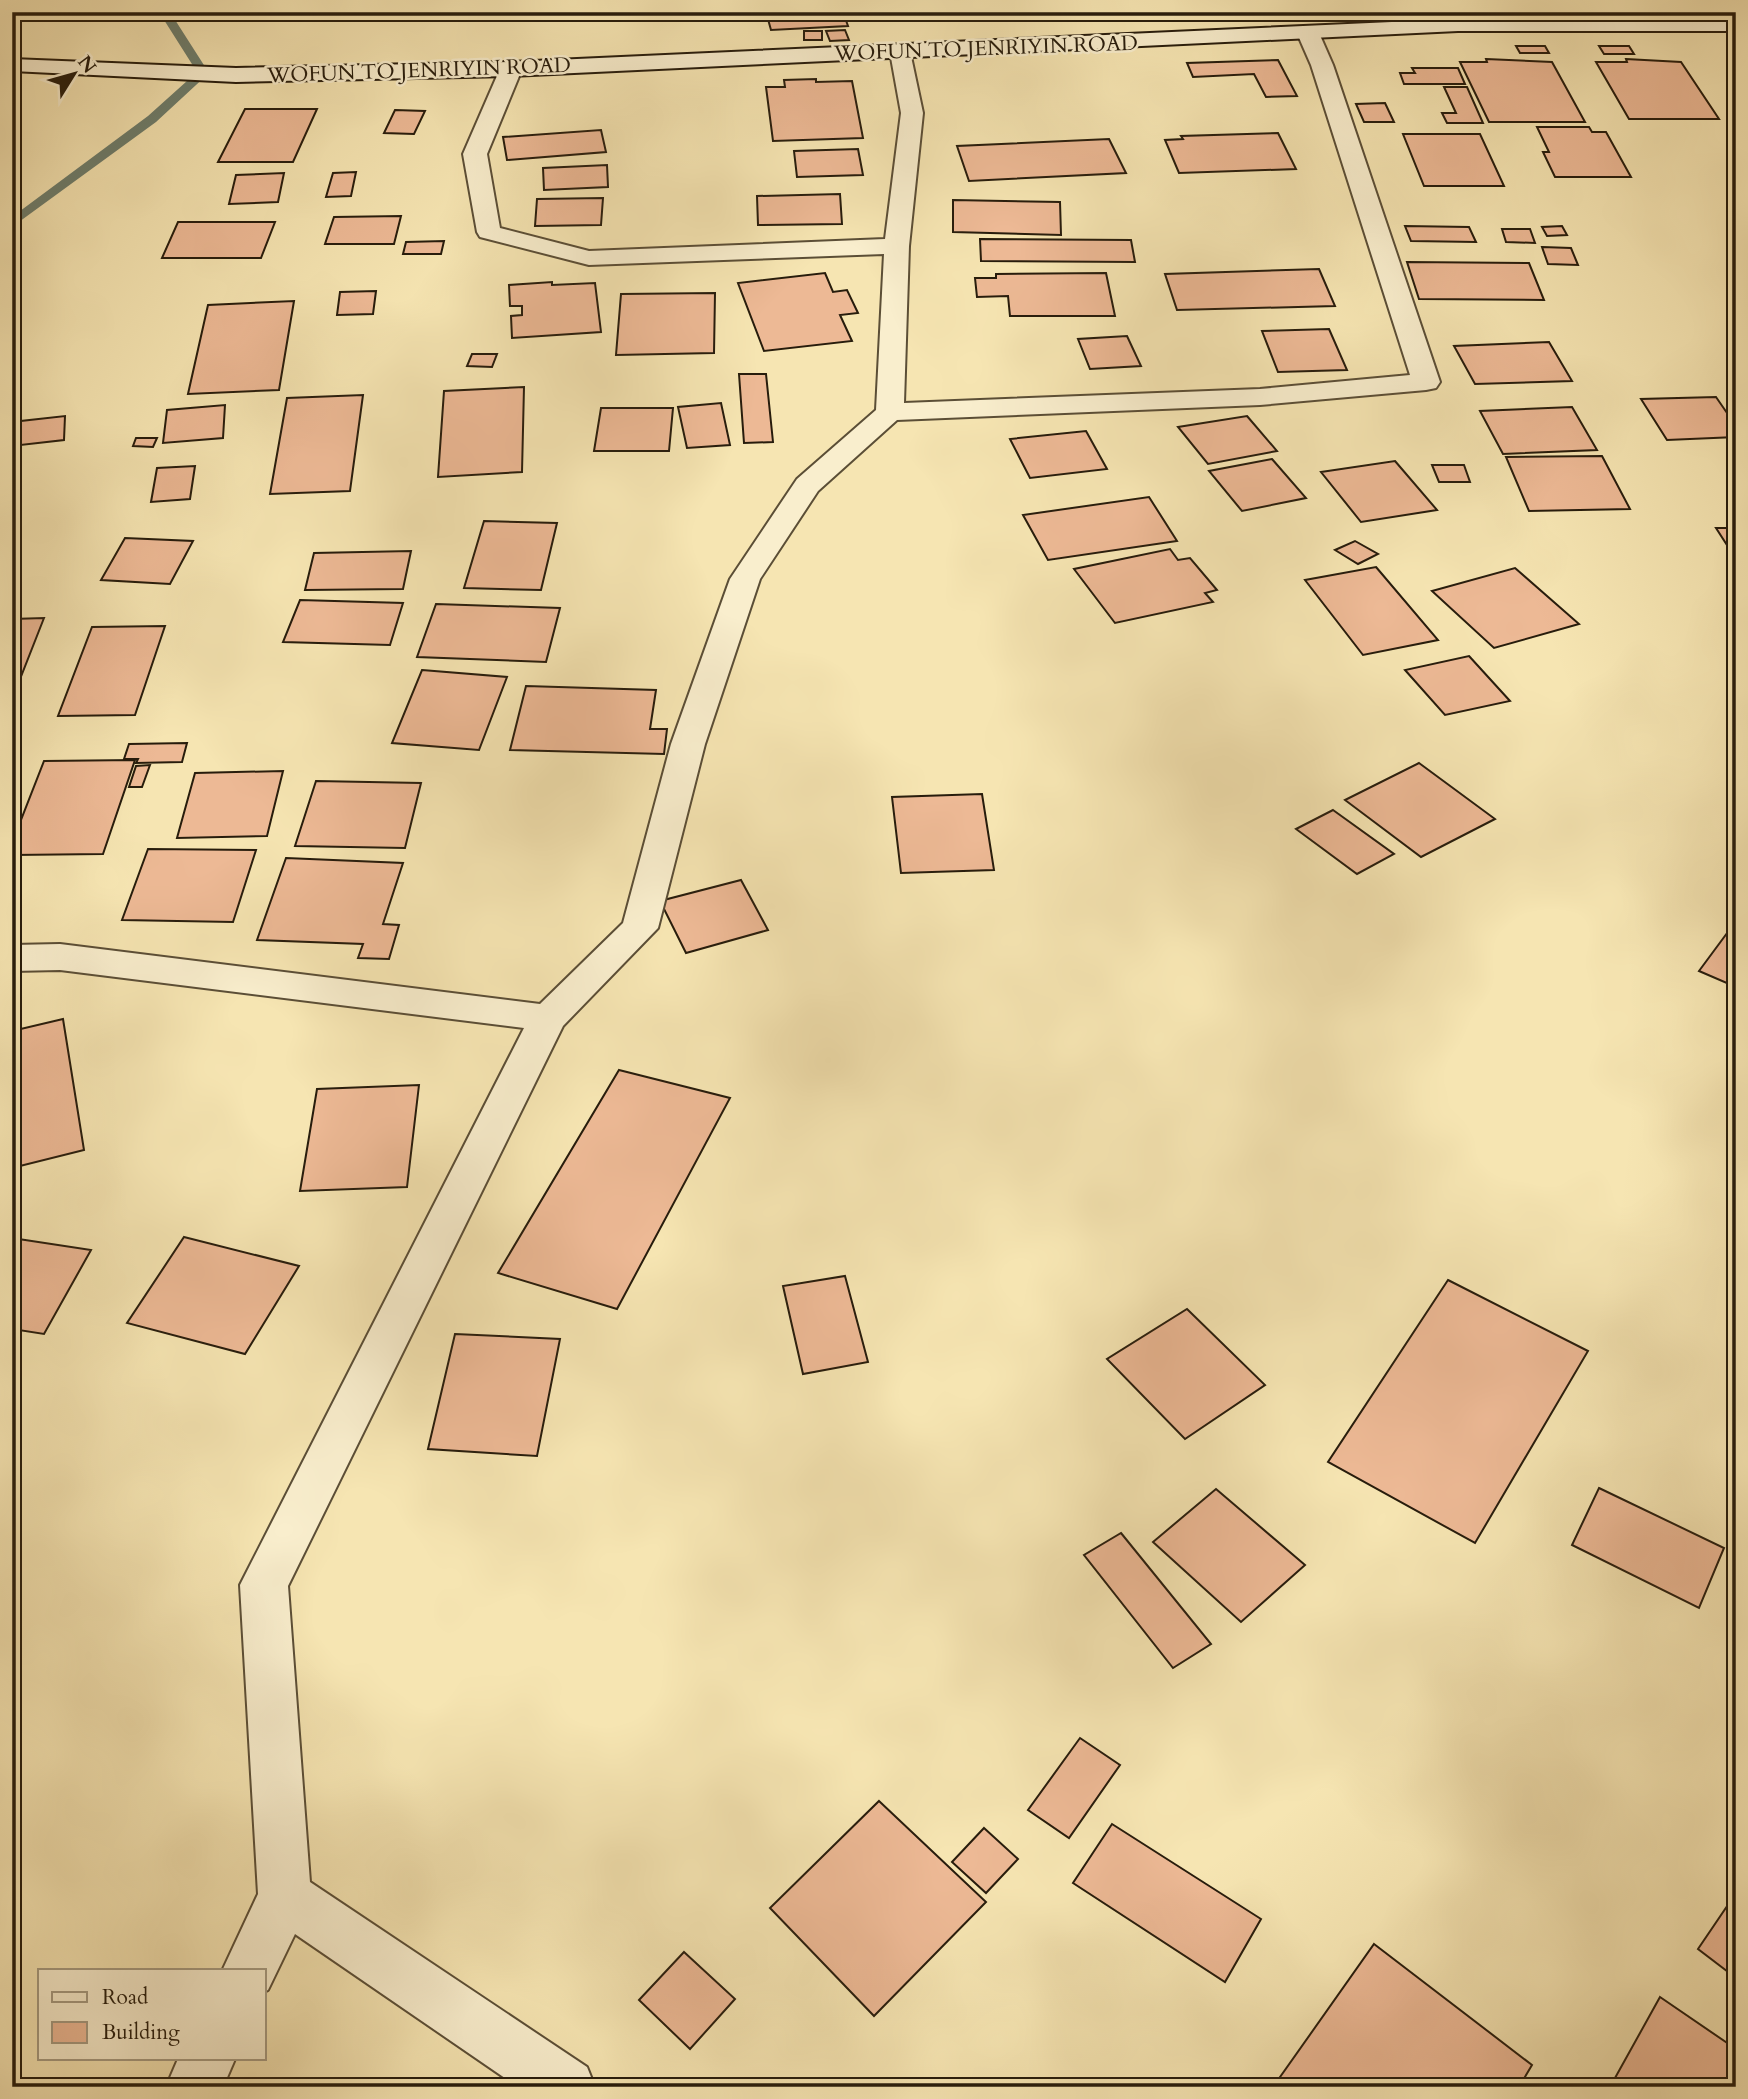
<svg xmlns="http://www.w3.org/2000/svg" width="1748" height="2099" font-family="Cardo,serif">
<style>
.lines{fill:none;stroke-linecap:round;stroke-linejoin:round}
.stream{fill:#6e7e6d;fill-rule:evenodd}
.building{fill:#edb995;stroke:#271c0c;stroke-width:2}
.street-casing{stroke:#5b4e36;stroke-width:4}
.secondary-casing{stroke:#271c0c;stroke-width:4}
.street{fill:#f9eecd;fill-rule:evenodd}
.secondary{fill:#f9eecd;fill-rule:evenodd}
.labels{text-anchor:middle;stroke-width:5;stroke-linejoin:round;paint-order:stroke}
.far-street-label{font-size:21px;fill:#271c0c;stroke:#f9eecd}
</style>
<rect width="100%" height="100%" fill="#f6e5b2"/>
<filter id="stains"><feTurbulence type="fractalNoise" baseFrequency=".00286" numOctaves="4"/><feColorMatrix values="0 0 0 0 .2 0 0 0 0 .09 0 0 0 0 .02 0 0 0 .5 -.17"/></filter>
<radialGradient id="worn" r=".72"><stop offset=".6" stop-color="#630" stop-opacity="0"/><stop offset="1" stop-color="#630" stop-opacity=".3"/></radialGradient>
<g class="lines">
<path class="stream" d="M159 12H170L209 73 156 122 12 227V217L148 116 197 72Z"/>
</g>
<g class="building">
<path d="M766 12H843L848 26 771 30Z"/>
<path d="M1217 12H1275L1277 14 1222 18Z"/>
<path d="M845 30 849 40 830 41 826 31Z"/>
<rect x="804" y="31" width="18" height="9"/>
<path d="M1516 46H1545L1549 53H1520Z"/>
<path d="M1599 46H1629L1634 54H1604Z"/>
<path d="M1486 59 1552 62 1585 122H1489L1460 62H1487Z"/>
<path d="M1626 59 1681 62 1719 119H1629L1596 62H1627Z"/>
<path d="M1278 60 1297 96 1266 97 1254 74 1193 77 1187 63Z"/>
<path d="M1412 68H1458L1465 84H1404L1400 73H1415Z"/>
<path d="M816 79V82L852 81 863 138 773 141 766 87H785L784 80Z"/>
<path d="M1444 87H1467L1483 123H1447L1442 113H1456Z"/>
<path d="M1385 103 1394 122H1364L1356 104Z"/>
<path d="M245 109H317L293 162H218Z"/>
<path d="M395 110 425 111 414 134 384 133Z"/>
<path d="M1537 127H1589L1592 132H1606L1631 177H1555L1543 152H1549Z"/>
<path d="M601 130 606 152 507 160 503 137Z"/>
<path d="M1278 133 1296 169 1179 173 1165 140 1183 139 1181 136Z"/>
<path d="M1403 134H1480L1504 186H1424Z"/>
<path d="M1109 139 1126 173 969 181 957 146Z"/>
<path d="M858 149 863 175 797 177 794 151Z"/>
<path d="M607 165 608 187 544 190 543 168Z"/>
<path d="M356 172 351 196 326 197 333 173Z"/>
<path d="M284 173 278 202 229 204 236 175Z"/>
<path d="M840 194 842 224 758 225 757 196Z"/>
<path d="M603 198 601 225 535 226 537 199Z"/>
<path d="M953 200 1060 202 1061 235 953 232Z"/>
<path d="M401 216 394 244H325L334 217Z"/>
<path d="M178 222H275L261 258H162Z"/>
<path d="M1405 226 1469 227 1476 242 1411 241Z"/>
<path d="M1562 226 1567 235 1547 236 1542 227Z"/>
<path d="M1502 229H1530L1535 243 1506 242Z"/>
<path d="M980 239 1131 240 1135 262 981 261Z"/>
<path d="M444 241 441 254H403L406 242Z"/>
<path d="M1542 247 1571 248 1578 265 1548 264Z"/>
<path d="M1407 262 1529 263 1544 300 1419 299Z"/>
<path d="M1319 269 1335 306 1177 310 1165 274Z"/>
<path d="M825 273 833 292 847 290 858 313 840 315 852 341 764 351 738 283Z"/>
<path d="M1106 273 1115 316H1010L1008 296 977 297 975 278H996V274Z"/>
<path d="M552 282V285L595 283 601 332 512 338 511 316 522 315V306H510L509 285Z"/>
<path d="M376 291 373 314 337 315 340 292Z"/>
<path d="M715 293 714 353 616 355 621 294Z"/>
<path d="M294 301 279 390 188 394 208 305Z"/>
<path d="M1329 329 1347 370 1278 372 1262 331Z"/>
<path d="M1127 336 1141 366 1090 369 1078 339Z"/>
<path d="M1549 342 1572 381 1475 384 1454 346Z"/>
<path d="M472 354H497L492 367 467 366Z"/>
<path d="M739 374H766L773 442 744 443Z"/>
<path d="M524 387 522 472 438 477 444 391Z"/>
<path d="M363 395 350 491 270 494 287 398Z"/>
<path d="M1716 397 1736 426V437L1667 440 1641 399Z"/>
<path d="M721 403 730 445 687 448 678 407Z"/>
<path d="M225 405 223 438 163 443 167 410Z"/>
<path d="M1572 407 1597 450 1503 454 1480 411Z"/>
<path d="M601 408H673L669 451H594Z"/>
<path d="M65 416 64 440 12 446V422Z"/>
<path d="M1247 416 1277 451 1208 464 1178 427Z"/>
<path d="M1086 431 1107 469 1030 478 1010 439Z"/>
<path d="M136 438H157L153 447 133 446Z"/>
<path d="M1602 456 1630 509 1529 511 1506 457Z"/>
<path d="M1272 459 1306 498 1242 511 1209 471Z"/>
<path d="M1395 461 1437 510 1361 522 1321 472Z"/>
<path d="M1432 465H1464L1470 482H1439Z"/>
<path d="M195 466 190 499 151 502 157 468Z"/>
<path d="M1149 497 1177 541 1048 560 1023 515Z"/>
<path d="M484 521 557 523 541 590 464 588Z"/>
<path d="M1716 528H1736V559Z"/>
<path d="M125 538 193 541 170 584 101 580Z"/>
<path d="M1355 541 1378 554 1358 564 1335 550Z"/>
<path d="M1170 549 1178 560 1190 558 1217 590 1205 593 1213 602 1115 623 1074 569Z"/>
<path d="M411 551 403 589 305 590 314 553Z"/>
<path d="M1376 567 1438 640 1363 655 1305 580Z"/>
<path d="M1515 568 1579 624 1494 648 1432 591Z"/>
<path d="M300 600 403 603 390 645 283 642Z"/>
<path d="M436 604 560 608 546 662 417 657Z"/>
<path d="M44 618 20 679 12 680V619Z"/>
<path d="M165 626 135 715 58 716 92 627Z"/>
<path d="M1469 656 1510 701 1445 715 1405 670Z"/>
<path d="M422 670 507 677 479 750 392 743Z"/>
<path d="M526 686 656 690 650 729H667L664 754 510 750Z"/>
<path d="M187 743 182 762 136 763 138 759H124L129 744Z"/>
<path d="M135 760 103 854 12 855V843L44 761Z"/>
<path d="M1419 763 1495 819 1421 857 1345 800Z"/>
<path d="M150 765 142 787H129L136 766Z"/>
<path d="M283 771 267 836 177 838 195 773Z"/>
<path d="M316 781 421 783 405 848 295 846Z"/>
<path d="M982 794 994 870 901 873 892 797Z"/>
<path d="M1333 810 1394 854 1357 874 1296 829Z"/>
<path d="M148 849 256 850 233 922 122 920Z"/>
<path d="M286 858 403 863 383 924 399 925 389 959 358 958 363 944 257 940Z"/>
<path d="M741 880 768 930 686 953 660 901Z"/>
<path d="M1736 921V987L1699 971Z"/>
<path d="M63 1019 84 1150 12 1168V1031Z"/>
<path d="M619 1070 730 1098 617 1309 498 1273Z"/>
<path d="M419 1085 407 1187 300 1191 317 1089Z"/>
<path d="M184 1237 299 1266 245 1354 127 1323Z"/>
<path d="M12 1238 91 1250 44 1334 12 1329Z"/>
<path d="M845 1276 868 1362 803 1374 783 1286Z"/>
<path d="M1448 1280 1588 1351 1475 1543 1328 1462Z"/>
<path d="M1187 1309 1265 1385 1185 1439 1107 1359Z"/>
<path d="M455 1334 560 1339 537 1456 428 1449Z"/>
<path d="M1599 1488 1724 1548 1699 1608 1572 1545Z"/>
<path d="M1216 1489 1305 1565 1241 1622 1153 1542Z"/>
<path d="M1121 1533 1211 1644 1173 1668 1084 1555Z"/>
<path d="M1080 1738 1120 1765 1069 1838 1028 1810Z"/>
<path d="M879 1801 986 1902 874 2016 770 1908Z"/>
<path d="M1112 1824 1261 1919 1225 1982 1073 1883Z"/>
<path d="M984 1828 1018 1859 986 1893 952 1862Z"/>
<path d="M1736 1893V1978L1698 1949Z"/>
<path d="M1374 1944 1532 2065 1519 2087H1273Z"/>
<path d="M684 1952 735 1999 690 2049 639 2000Z"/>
<path d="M1660 1997 1736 2049V2087H1610Z"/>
</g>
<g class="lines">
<g class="street-casing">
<g id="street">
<path d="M1428 12H1453L1468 25 1465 29H1451Z"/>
<path d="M1308 27 1319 33 1333 65 1440 382 1436 388 1426 390 1260 405 897 420 818 491 760 579 705 744 658 928 563 1026 288 1586 310 1882 587 2067 595 2087H518L295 1934 268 1990 264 1992V1971H222L258 1894 240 1585 524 1028 60 970 12 971V945L60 944 540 1004 623 923 671 744 730 579 797 479 876 410 884 254 589 265 480 237 477 232 463 154 500 69 511 62 522 69 487 154 500 228 589 251 885 239 901 113 890 52 893 47H909L923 113 909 246 904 403 1260 389 1410 375 1311 65 1297 33Z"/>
<path d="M178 2059H235L223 2087H166Z"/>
</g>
</g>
<g class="secondary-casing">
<path id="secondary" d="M1458 19H1736V31H1458L511 76 236 82 12 71V59L236 68 511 62Z"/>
</g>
<use href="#street" class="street"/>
<use href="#secondary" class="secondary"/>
</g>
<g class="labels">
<g class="far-street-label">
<text transform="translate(986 48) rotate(-2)" y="7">WOFUN TO JENRIYIN ROAD</text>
<text transform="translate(419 70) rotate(-2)" y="7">WOFUN TO JENRIYIN ROAD</text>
</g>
</g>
<rect width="1748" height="2099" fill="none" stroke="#f6e5b2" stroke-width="42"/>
<rect x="14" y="14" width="1720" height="2071" fill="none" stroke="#271c0c" stroke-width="3.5"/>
<rect x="21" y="21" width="1706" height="2057" fill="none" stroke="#271c0c" stroke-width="2"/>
<rect x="38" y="1969" width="228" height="91" fill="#f9eecd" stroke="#a59a80" stroke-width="2"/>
<rect x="52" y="1992" width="35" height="10" fill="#f9eecd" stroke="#a59a80" stroke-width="2"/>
<text x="102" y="2004" font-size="21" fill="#271c0c">Road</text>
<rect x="52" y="2022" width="35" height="21" fill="#edb995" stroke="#a59a80" stroke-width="2"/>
<text x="102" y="2039" font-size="21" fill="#271c0c">Building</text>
<g transform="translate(74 74) rotate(53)" stroke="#f9eecd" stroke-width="5" paint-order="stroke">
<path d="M0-5L12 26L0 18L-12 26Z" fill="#271c0c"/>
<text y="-10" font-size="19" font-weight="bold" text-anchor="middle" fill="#271c0c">N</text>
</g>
<rect width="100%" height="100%" filter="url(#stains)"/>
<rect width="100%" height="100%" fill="url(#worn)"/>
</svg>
